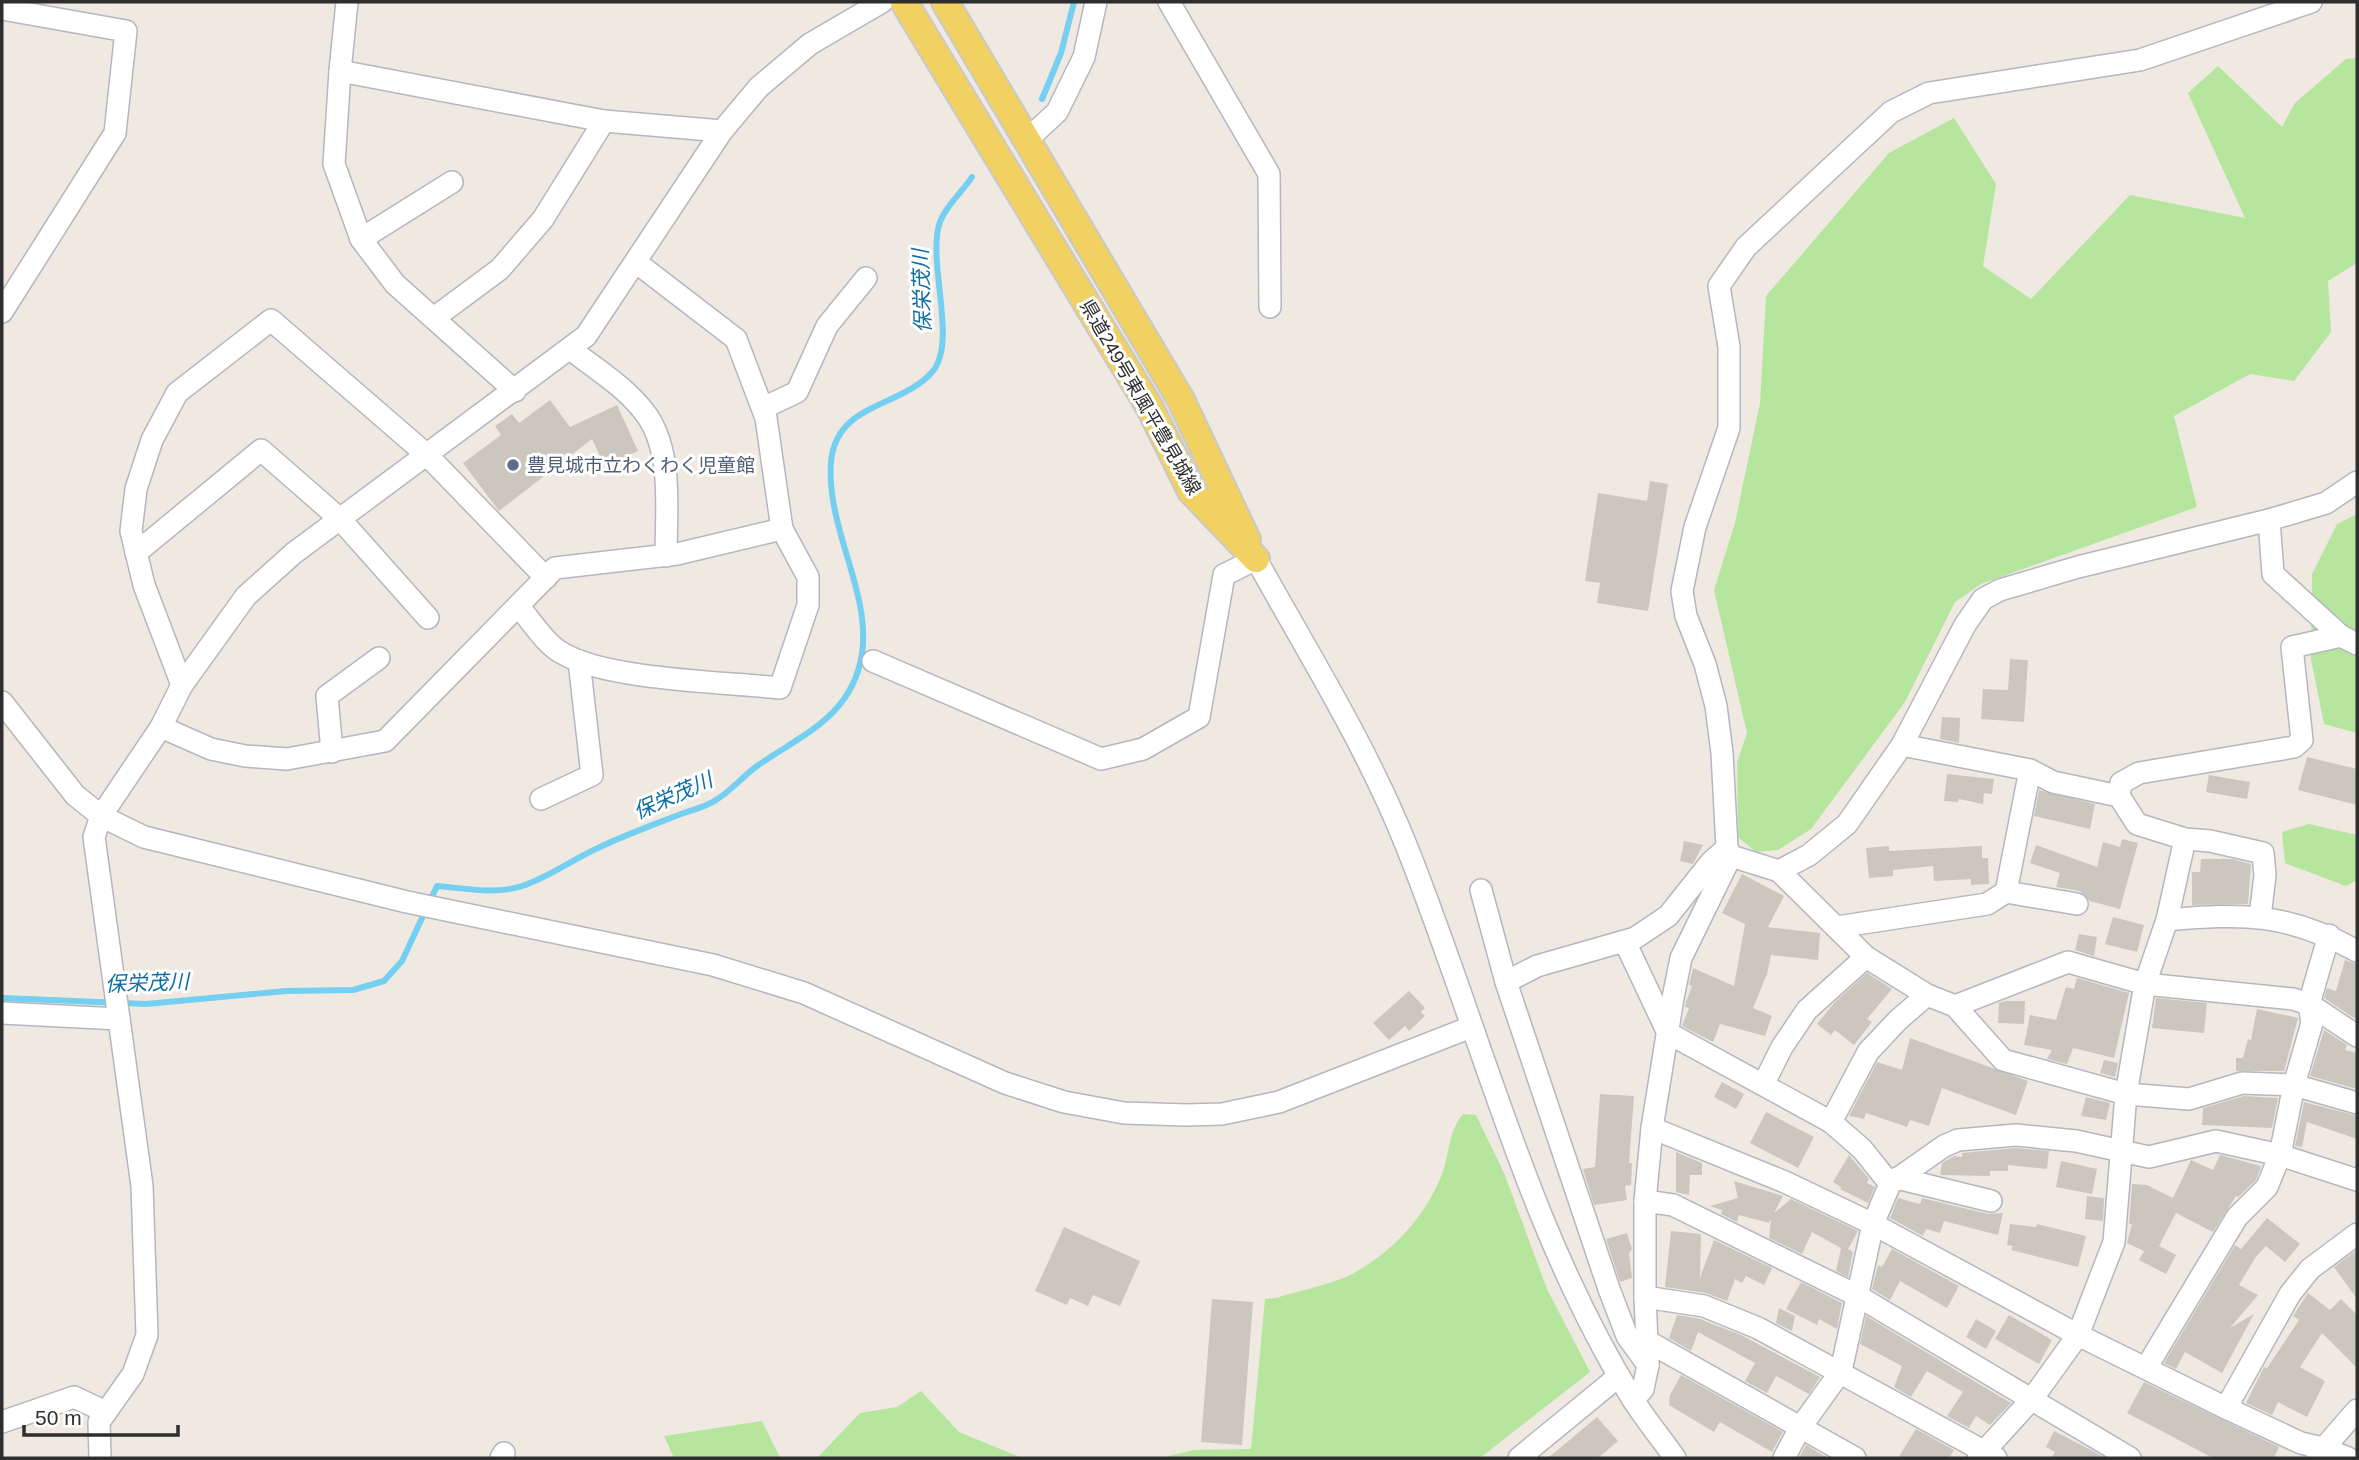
<svg xmlns="http://www.w3.org/2000/svg" width="2359" height="1460" font-family="Helvetica,'Noto Sans JP',sans-serif">
<style>
.green{fill:#b6e59e}
.lines{fill:none;stroke-linecap:round;stroke-linejoin:round}
.stream{stroke:#75cff0;stroke-width:6}
.building{fill:#cbc7bf}
.minor-casing{stroke:#b4b7c1;stroke-width:24}
.major-casing{stroke:#c9c9c9;stroke-width:30}
.minor{stroke:#fff;stroke-width:21}
.major{stroke:#f2d163;stroke-width:26}
.service-dot{fill:#5c6f8a;stroke:#fff;stroke-width:2.5}
.labels{text-anchor:middle;stroke-width:6;stroke-linejoin:round;paint-order:stroke}
.street-label{font-size:19px;fill:#2e2e2e;stroke:#fff}
.service-label{font-size:19px;fill:#4e5e75;stroke:#fff;text-anchor:start}
.water-label{font-size:21px;font-style:italic;fill:#0d6fa3;stroke:#fff}
</style>
<rect width="100%" height="100%" fill="#efe9e1"/>
<g class="green">
<path d="M2357 58V263L2328 281 2331 332 2294 381 2250 374 2174 416 2197 507 1981 584 1955 602 1905 702 1811 829 1778 850 1756 852 1738 837 1737 762 1747 733 1714 590 1735 523 1760 403 1766 296 1889 153 1954 118 1996 184 1983 266 2031 299 2130 195 2245 218 2188 93 2218 66 2282 127 2295 103 2346 59Z"/>
<path d="M2357 514V733L2324 724 2311 659 2312 574 2337 524Z"/>
<path d="M2309 824 2357 835V880L2346 886 2285 863 2282 832Z"/>
<path d="M1463 1114 1476 1115 1504 1173 1547 1289 1590 1372 1480 1458H1160L1194 1450 1251 1449 1265 1299 1276 1298C1301 1290 1331 1285 1354 1273 1393 1251 1422 1220 1440 1179 1450 1157 1447 1133 1463 1114Z"/>
<path d="M921 1391 959 1432 1022 1458H817L860 1413 897 1407Z"/>
<path d="M762 1421 780 1458H674L664 1436Z"/>
</g>
<g class="lines">
<g class="stream">
<path d="M1042 99 1061 53 1074 2"/>
<path d="M2 998 146 1004 286 991 353 990 384 981 402 961 437 886C464 888 496 895 522 886 548 878 573 859 598 848 625 835 653 825 681 814 692 810 706 807 716 800 731 791 742 777 757 766 801 735 852 717 862 654 871 591 826 528 831 462 836 402 902 408 933 371 957 341 928 265 939 225 943 209 963 191 972 177"/>
</g>
</g>
<g class="building">
<path d="M550 400 570 427 617 405 638 451 605 466 592 439 499 511 463 463 501 435 495 426 512 414 519 423Z"/>
<path d="M1650 481 1668 484 1648 611 1597 603 1600 583 1585 581 1598 493 1647 501Z"/>
<path d="M2010 659 2028 660 2024 722 1981 719 1983 689 2008 690Z"/>
<path d="M1942 717 1960 718 1959 743 1940 739Z"/>
<path d="M2307 757 2357 769V805L2298 790Z"/>
<path d="M1947 774 1994 779 1992 794 1984 793 1983 804 1959 799 1958 802 1944 801Z"/>
<path d="M2209 775 2250 782 2247 799 2206 792Z"/>
<path d="M2039 790 2095 804 2090 829 2034 816Z"/>
<path d="M2122 839 2138 843 2120 909 2090 901 2080 891 2056 887 2060 873 2030 863 2036 845 2097 867 2103 842 2120 847Z"/>
<path d="M1684 841 1703 845 1693 864 1680 861Z"/>
<path d="M1889 846V851L1982 846V858H1988L1989 884 1971 885V879L1934 881 1933 866 1893 870V876L1869 878 1866 848Z"/>
<path d="M2201 859H2232L2251 864 2248 904 2192 905V872H2200Z"/>
<path d="M1742 874 1784 896 1768 927 1820 933 1818 960 1771 955 1767 974 1753 1008 1772 1016 1765 1036 1720 1024 1713 1042 1682 1026 1689 1008 1685 1007 1686 1002 1692 986 1689 985 1693 968 1734 986 1745 924 1722 913Z"/>
<path d="M2113 917 2144 925 2137 952 2105 944Z"/>
<path d="M2079 934 2097 937 2094 956 2075 950Z"/>
<path d="M2345 960 2357 964V1020L2324 998 2327 988 2336 991Z"/>
<path d="M1867 973 1892 989 1867 1019 1872 1022 1854 1045 1835 1030 1831 1035 1817 1024 1835 1002Z"/>
<path d="M2077 978 2129 993 2114 1058 2073 1048 2067 1064 2047 1059 2052 1050 2024 1045 2030 1015 2056 1020 2066 987 2074 989Z"/>
<path d="M1409 991 1425 1008 1421 1012 1425 1016 1409 1031 1405 1026 1389 1040 1373 1023Z"/>
<path d="M2156 998 2207 1003 2204 1033 2152 1028Z"/>
<path d="M2005 1001H2025L2024 1024 1998 1023 1999 1003Z"/>
<path d="M2257 1009 2298 1018 2284 1071H2236V1058H2243L2248 1039 2251 1040Z"/>
<path d="M2324 1030 2347 1045 2345 1050 2357 1053V1089L2310 1076Z"/>
<path d="M1910 1038 2028 1081 2016 1115 1942 1088 1929 1126 1910 1120 1907 1127 1866 1113 1864 1119 1849 1116 1877 1062 1902 1070Z"/>
<path d="M2104 1060 2118 1063 2115 1077 2100 1073Z"/>
<path d="M1722 1082 1744 1094 1736 1109 1714 1097Z"/>
<path d="M1600 1094 1634 1096 1629 1163H1632L1631 1185 1625 1186 1627 1200 1594 1205 1583 1169 1595 1167Z"/>
<path d="M2244 1096 2278 1098 2272 1128 2202 1125 2203 1108Z"/>
<path d="M2086 1097 2110 1103 2106 1120 2081 1116Z"/>
<path d="M2304 1102 2357 1116V1139L2307 1122 2302 1147 2295 1146Z"/>
<path d="M1766 1112 1814 1137 1798 1168 1750 1143Z"/>
<path d="M2016 1148 2049 1151 2047 1169 2008 1165V1171H1990V1176L1940 1175 1942 1163 1954 1156 1962 1157V1153Z"/>
<path d="M1676 1152 1702 1163V1175H1690L1689 1195 1676 1192Z"/>
<path d="M1849 1155 1869 1179 1867 1183 1875 1187 1868 1203 1840 1189 1841 1187 1833 1182Z"/>
<path d="M2220 1155 2261 1166 2256 1180 2238 1197 2236 1196 2213 1232 2176 1213 2159 1246 2176 1255 2166 1274 2139 1260 2144 1251 2127 1243 2132 1224H2129L2132 1184 2147 1185 2173 1198 2191 1160 2213 1170Z"/>
<path d="M2061 1161 2097 1169 2092 1194 2056 1187Z"/>
<path d="M1734 1181 1783 1196 1774 1213 1791 1199 1858 1231 1848 1249 1853 1252 1848 1277 1836 1271 1841 1248 1812 1232 1802 1254 1769 1238 1771 1219 1769 1223 1739 1215 1737 1222 1721 1214 1722 1210 1710 1206 1738 1198Z"/>
<path d="M2087 1196 2104 1198 2103 1221 2085 1219Z"/>
<path d="M1898 1198 1920 1204 1922 1198 1988 1214 2003 1213 1998 1235 1944 1221 1940 1233 1926 1229 1923 1236 1890 1218Z"/>
<path d="M2267 1218 2300 1244 2285 1262 2266 1246 2255 1258 2239 1285 2258 1295 2230 1328 2254 1314 2222 1373 2185 1352 2176 1369 2164 1363 2235 1245 2241 1249Z"/>
<path d="M2010 1224 2036 1227 2037 1224 2086 1236 2078 1267 2011 1250 2013 1246 2007 1245Z"/>
<path d="M1064 1227 1140 1261 1120 1306 1093 1295 1088 1306 1070 1298 1067 1305 1035 1291Z"/>
<path d="M1671 1231 1701 1234 1700 1278 1714 1240 1772 1268 1764 1285 1746 1276 1742 1283 1735 1279 1727 1301 1706 1293 1665 1287Z"/>
<path d="M1627 1233 1632 1249 1629 1253 1632 1278 1620 1282 1606 1239Z"/>
<path d="M1892 1249 1959 1286 1947 1308 1900 1281 1890 1300 1872 1289 1878 1265 1882 1267Z"/>
<path d="M2357 1250V1299L2334 1267Z"/>
<path d="M1801 1282 1842 1303 1837 1329 1819 1319 1817 1325 1786 1309Z"/>
<path d="M2308 1293 2330 1310 2341 1299 2357 1315V1368L2322 1333 2300 1367 2325 1381 2307 1417 2278 1402 2272 1415 2246 1403 2264 1367 2267 1368 2299 1320 2293 1316Z"/>
<path d="M1212 1299 1253 1302 1242 1445 1201 1442Z"/>
<path d="M1779 1308 1795 1316 1792 1331 1776 1323Z"/>
<path d="M1677 1315 1700 1319 1741 1335 1820 1377 1809 1394 1776 1376 1767 1393 1745 1381 1755 1363 1698 1332 1691 1351 1669 1338Z"/>
<path d="M2009 1315 2052 1340 2039 1364 1995 1339Z"/>
<path d="M1866 1316 1994 1393 2011 1403 1990 1425 1976 1416 1969 1428 1947 1416 1963 1392 1927 1371 1911 1397 1894 1387 1902 1366 1860 1344Z"/>
<path d="M1976 1319 1996 1331 1986 1349 1966 1337Z"/>
<path d="M1681 1375 1783 1432 1772 1452 1720 1422 1714 1432 1669 1405 1670 1395Z"/>
<path d="M2144 1382 2279 1447 2274 1458H2213L2127 1413Z"/>
<path d="M1597 1417 1618 1441 1598 1458H1548Z"/>
<path d="M1916 1429 1954 1450 1949 1458H1898Z"/>
<path d="M2054 1431 2089 1449 2105 1458H2051L2055 1452 2046 1447Z"/>
<path d="M1806 1445 1819 1453 1828 1458H1799Z"/>
</g>
<g class="lines">
<g class="minor-casing">
<g id="minor">
<path d="M1169 2 1269 174 1270 307"/>
<path d="M2 9 126 31 115 133 2 312"/>
<path d="M340 71 347 2"/>
<path d="M1029 138 1057 112 1084 57 1096 2"/>
<path d="M361 239 452 182"/>
<path d="M434 318 500 269 543 219 604 121"/>
<path d="M570 349C596 369 629 389 648 417 673 455 666 512 666 556"/>
<path d="M515 391 395 284 361 239 334 164 340 71 604 121 722 131"/>
<path d="M763 408 797 392 827 326 866 278"/>
<path d="M2269 520 2326 503 2357 482"/>
<path d="M136 553 261 450 340 519 428 618"/>
<path d="M518 606C531 620 545 644 562 653 607 680 724 682 780 688L808 605V577L782 529"/>
<path d="M873 661 1101 759 1143 749 1199 717 1224 575 1256 559C1308 653 1366 745 1406 845 1480 1029 1527 1228 1632 1398 1645 1419 1661 1438 1675 1458"/>
<path d="M182 685 144 585 131 531 136 489 152 440 177 393 271 320 427 455 546 578"/>
<path d="M2 702 75 795 101 816 144 837 407 902 713 965 804 993 1005 1083 1064 1102 1124 1113 1186 1115 1222 1114 1279 1102 1471 1027"/>
<path d="M161 727 211 749 245 756 287 759 385 741 555 568 677 554 782 529 766 418 736 339 637 263"/>
<path d="M1902 745 2030 770 2053 782 2119 796 2137 824 2185 839 2210 841 2263 853 2265 875 2260 917"/>
<path d="M332 752 327 696 379 658"/>
<path d="M2119 796 2121 783 2139 773 2294 747 2302 740 2292 647 2341 636 2357 644"/>
<path d="M541 799 592 775 579 661"/>
<path d="M1731 856 1779 871 1809 855 1847 824 1902 745 1965 625 1983 599 2000 590 2078 567 2269 520 2273 574 2341 636"/>
<path d="M1779 871 1866 957 1927 995 1955 1006 2003 1060 2126 1094 2189 1099 2242 1083 2294 1085 2357 1103"/>
<path d="M1481 890 1506 982 1609 1289 1627 1336 1648 1365"/>
<path d="M2006 892 2077 904"/>
<path d="M2167 920C2244 913 2287 913 2357 951"/>
<path d="M1837 927 1987 904 2006 892 2030 770"/>
<path d="M1625 942 1668 1033 1831 1122 1862 1149 1890 1184"/>
<path d="M1506 982 1537 966 1635 938 1668 916 1711 862 1727 848"/>
<path d="M1955 1006 2068 962 2145 984 2293 999 2309 1004 2357 1036"/>
<path d="M2 1013 119 1019"/>
<path d="M1764 1083 1782 1047 1807 1010 1866 957"/>
<path d="M1831 1122 1868 1052 1898 1020 1927 995"/>
<path d="M1652 1128 1785 1182 1873 1224 2078 1335 2226 1408 2301 1443 2323 1448 2348 1458"/>
<path d="M1897 1178 1991 1201"/>
<path d="M1645 1201 1673 1205 1856 1295 2130 1458"/>
<path d="M1645 1297 1704 1306 1758 1328 1996 1458"/>
<path d="M1647 1341 1855 1458"/>
<path d="M2146 1368 2237 1217 2267 1187 2280 1155 2294 1085 2312 1023 2309 1004 2329 935"/>
<path d="M1633 1400 1643 1389 1648 1365 1645 1297V1201L1652 1128 1673 998 1681 958 1731 856 1727 848 1722 753 1716 706 1705 664 1686 616 1682 591 1695 527 1729 428V347L1719 286 1746 247 1891 112 1929 93 2140 60 2311 2"/>
<path d="M2226 1408 2290 1294 2310 1269 2357 1234"/>
<path d="M2 1422 74 1397 106 1412"/>
<path d="M2317 1456 2357 1410"/>
<path d="M100 1458 99 1422 133 1374 147 1335 142 1186 94 837 101 816 161 727 182 685 246 596 294 553 586 336 722 131 759 87 810 44 882 2"/>
<path d="M501 1458 504 1453"/>
<path d="M1519 1458 1619 1376"/>
<path d="M1784 1458 1800 1428 1841 1371 1873 1224 1890 1184 1944 1146 1958 1140 2016 1135 2076 1141 2149 1157 2216 1141 2280 1155 2357 1180"/>
<path d="M1978 1458 2032 1399 2078 1335 2114 1242 2126 1094 2145 984 2167 920 2185 839"/>
</g>
</g>
<g class="major-casing">
<g id="major">
<path d="M904 2 1150 408 1191 491 1256 559"/>
<path d="M945 2 1181 400 1247 540"/>
</g>
</g>
<use href="#minor" class="minor"/>
<use href="#major" class="major"/>
</g>
<circle class="service-dot" cx="513" cy="465" r="7"/>
<g class="labels">
<g class="street-label">
<text transform="translate(1141 397) rotate(60)" y="7">県道249号東風平豊見城線</text>
</g>
<g class="service-label">
<text x="527" y="472">豊見城市立わくわく児童館</text>
</g>
<g class="water-label">
<text transform="translate(922 291) rotate(-92)" y="7">保栄茂川</text>
<text transform="translate(673 796) rotate(-24)" y="7">保栄茂川</text>
<text transform="translate(147 983) rotate(-2)" y="7">保栄茂川</text>
</g>
</g>
<rect width="2359" height="1460" fill="none" stroke="#2e2e2e" stroke-width="7"/>
<path d="M24 1425v10h154v-10" fill="none" stroke="#2e2e2e" stroke-width="3.5"/>
<text x="35" y="1425" font-size="21" fill="#2e2e2e" stroke="#ffffff" stroke-width="5" paint-order="stroke">50 m</text>
</svg>
